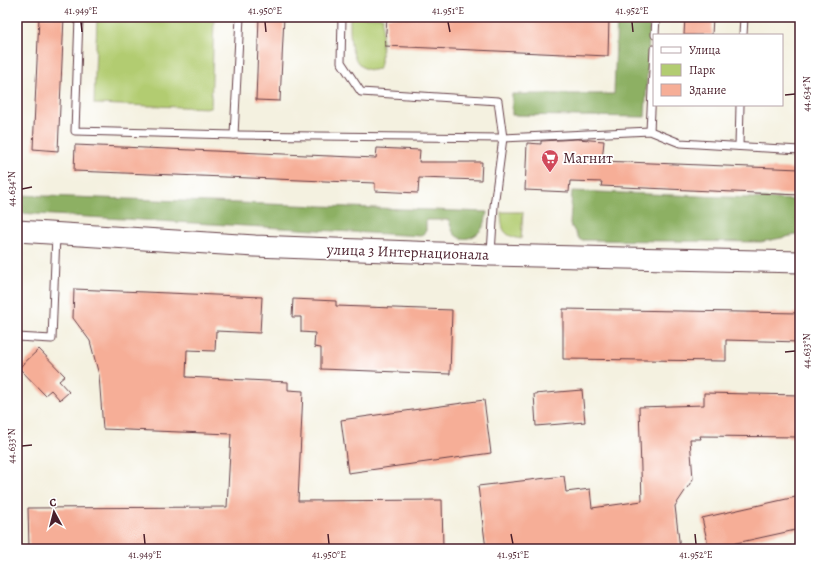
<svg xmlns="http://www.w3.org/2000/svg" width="817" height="566" font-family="Alegreya,serif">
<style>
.green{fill:#b2cc71;stroke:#7e764e}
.forest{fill:#8db063;stroke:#6c6847}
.building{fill:#f6ae97}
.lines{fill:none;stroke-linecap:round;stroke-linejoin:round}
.service-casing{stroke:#643e46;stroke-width:9}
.secondary-casing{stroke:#643e46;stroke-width:23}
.service{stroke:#fff;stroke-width:7}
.secondary{stroke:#fff;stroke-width:21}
.ticks{fill:none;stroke:#4a1f2b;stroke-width:1.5}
.labels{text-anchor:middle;stroke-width:3.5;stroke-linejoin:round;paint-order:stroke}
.poi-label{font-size:15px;fill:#4a1f2b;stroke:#fff;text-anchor:start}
.street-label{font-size:15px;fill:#4a1f2b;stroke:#fff}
.neatline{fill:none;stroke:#4a1f2b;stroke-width:1.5}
.ticks-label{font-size:10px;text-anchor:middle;fill:#4a1f2b}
</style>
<rect width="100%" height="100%" fill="#fff"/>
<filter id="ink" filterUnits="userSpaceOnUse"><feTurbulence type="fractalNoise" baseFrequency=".025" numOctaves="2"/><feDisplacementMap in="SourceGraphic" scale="8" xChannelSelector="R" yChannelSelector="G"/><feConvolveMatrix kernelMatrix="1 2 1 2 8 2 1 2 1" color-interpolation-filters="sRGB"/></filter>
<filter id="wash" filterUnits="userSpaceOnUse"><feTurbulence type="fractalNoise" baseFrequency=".012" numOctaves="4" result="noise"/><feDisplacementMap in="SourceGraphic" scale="16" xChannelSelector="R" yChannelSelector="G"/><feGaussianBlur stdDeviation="0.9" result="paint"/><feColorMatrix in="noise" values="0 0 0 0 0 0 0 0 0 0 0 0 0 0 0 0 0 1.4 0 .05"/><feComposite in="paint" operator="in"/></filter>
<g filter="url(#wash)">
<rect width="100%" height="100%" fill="#f4f1e0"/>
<g class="green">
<path d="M97 17H127L214 20 211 108 94 104Z"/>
<path d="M350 17H383L381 63 379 69C376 69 372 71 370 70 348 66 350 33 350 17Z"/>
<path d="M797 43H800V110H794Z"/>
<path d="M501 212H523L521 239C502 235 502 230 501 212Z"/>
</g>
<g class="forest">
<path d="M617 17H650L645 117 512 115V94H614Z"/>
<path d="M572 191 800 200V235H796L761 242 580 240 570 224Z"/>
<path d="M17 195 487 212C486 216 486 221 484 225 480 234 468 242 458 237 452 234 451 226 449 220H426V231L421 236 18 213H17Z"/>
</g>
<g id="blocks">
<g class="building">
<path d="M39 17H64L58 151 33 149Z"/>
<path d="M259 17H284L280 101 256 100Z"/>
<path d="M387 17H609L608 56 385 46Z"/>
<path d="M685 17H713L712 35H684Z"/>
<path d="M577 139 604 141 602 161 800 169V195L601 186 602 182 570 181 569 192 525 190 527 143 541 144V141Z"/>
<path d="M75 145 376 158 377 148 420 150 419 162H482L481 180 419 178 418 193 375 191V183L74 171Z"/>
<path d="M74 289 262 297 260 333 216 331 215 351 187 350 186 377 288 382V390L303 391 298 501 442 500 443 549H29L28 508 227 507 231 434 103 429 99 375 90 341 73 318Z"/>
<path d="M293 299 336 301V306L452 310 450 374 321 369V348L314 347 315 333 301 332V317H292Z"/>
<path d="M563 309 800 313V342L726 340V361L563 359Z"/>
<path d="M39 349 65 376 59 381 69 392 60 400 51 390 45 395 19 368Z"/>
<path d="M582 390 585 422 536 426 534 394Z"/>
<path d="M704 393 800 395V437L700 436 701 439H690L693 479 675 506 680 549H486L478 486 564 476 566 492 590 489 592 508 642 501 639 407 704 405Z"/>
<path d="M484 400 491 453 348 473 341 420Z"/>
<path d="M800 496V529L709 549 702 518Z"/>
</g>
</g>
</g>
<g filter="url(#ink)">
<use href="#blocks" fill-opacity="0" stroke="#643e46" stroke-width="1"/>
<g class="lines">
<g class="service-casing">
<g id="service">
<path d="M79 17 75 131 234 135 503 138 650 131 680 143 800 150"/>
<path d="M342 17 341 62 361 92 498 101 503 138 494 206 491 253"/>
<path d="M655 35 656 17"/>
<path d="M743 35 744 17"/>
<path d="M650 131 654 49"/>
<path d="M234 135 240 17"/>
<path d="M739 146 740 105"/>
<path d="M17 337 52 339 56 235"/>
</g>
</g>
<g class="secondary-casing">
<path id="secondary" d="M17 231 255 246 491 255 800 262"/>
</g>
<use href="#service" class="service"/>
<use href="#secondary" class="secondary"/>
</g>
</g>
<path class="ticks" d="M81 22 82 32M265 22 266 32M448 22 450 32M632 22 633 32M785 95 795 94M22 189 32 187M785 352 795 351M22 446 32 445M144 534 145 544M328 534 329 544M511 534 513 544M695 534 696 544"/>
<defs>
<g id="supermarket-pin" transform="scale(0.9)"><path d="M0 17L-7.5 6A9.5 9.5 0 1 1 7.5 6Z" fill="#d1495b" stroke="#fff"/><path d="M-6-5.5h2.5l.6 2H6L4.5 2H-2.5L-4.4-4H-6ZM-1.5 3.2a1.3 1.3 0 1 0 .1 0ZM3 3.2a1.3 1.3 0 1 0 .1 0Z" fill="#fff"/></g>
</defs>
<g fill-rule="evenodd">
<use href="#supermarket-pin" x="550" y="158"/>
</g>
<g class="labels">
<g class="poi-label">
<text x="563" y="163">Магнит</text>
</g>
<g class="street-label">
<text transform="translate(408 252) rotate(2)" y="5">улица 3 Интернационала</text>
</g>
</g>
<rect width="817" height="566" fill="none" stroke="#fff" stroke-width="44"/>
<rect x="653" y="34" width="130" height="72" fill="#ffffff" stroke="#b7a5aa"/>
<rect x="661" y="47" width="20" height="6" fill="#ffffff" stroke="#b7a5aa"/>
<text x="689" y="54" font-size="12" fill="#4a1f2b">Улица</text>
<rect x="661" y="64" width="20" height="12" fill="#b2cc71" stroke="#b7a5aa"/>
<text x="689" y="74" font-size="12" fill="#4a1f2b">Парк</text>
<rect x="661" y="84" width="20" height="12" fill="#f6ae97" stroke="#b7a5aa"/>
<text x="689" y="94" font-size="12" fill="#4a1f2b">Здание</text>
<g transform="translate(54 512) rotate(353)" stroke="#ffffff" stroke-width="3" paint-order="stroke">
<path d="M0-3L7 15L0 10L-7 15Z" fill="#4a1f2b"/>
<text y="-6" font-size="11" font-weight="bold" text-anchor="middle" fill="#4a1f2b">С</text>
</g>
<rect x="22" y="22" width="773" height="522" class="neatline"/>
<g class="ticks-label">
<text x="81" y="14">41.949°E</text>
<text x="265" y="14">41.950°E</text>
<text x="448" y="14">41.951°E</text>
<text x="632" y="14">41.952°E</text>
<text transform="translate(806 94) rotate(-90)" y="4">44.634°N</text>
<text transform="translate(11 189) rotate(-90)" y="4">44.634°N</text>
<text transform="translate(806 351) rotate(-90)" y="4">44.633°N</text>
<text transform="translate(11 446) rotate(-90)" y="4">44.633°N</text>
<text x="145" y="558">41.949°E</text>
<text x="329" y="558">41.950°E</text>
<text x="513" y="558">41.951°E</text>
<text x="696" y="558">41.952°E</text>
</g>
</svg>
